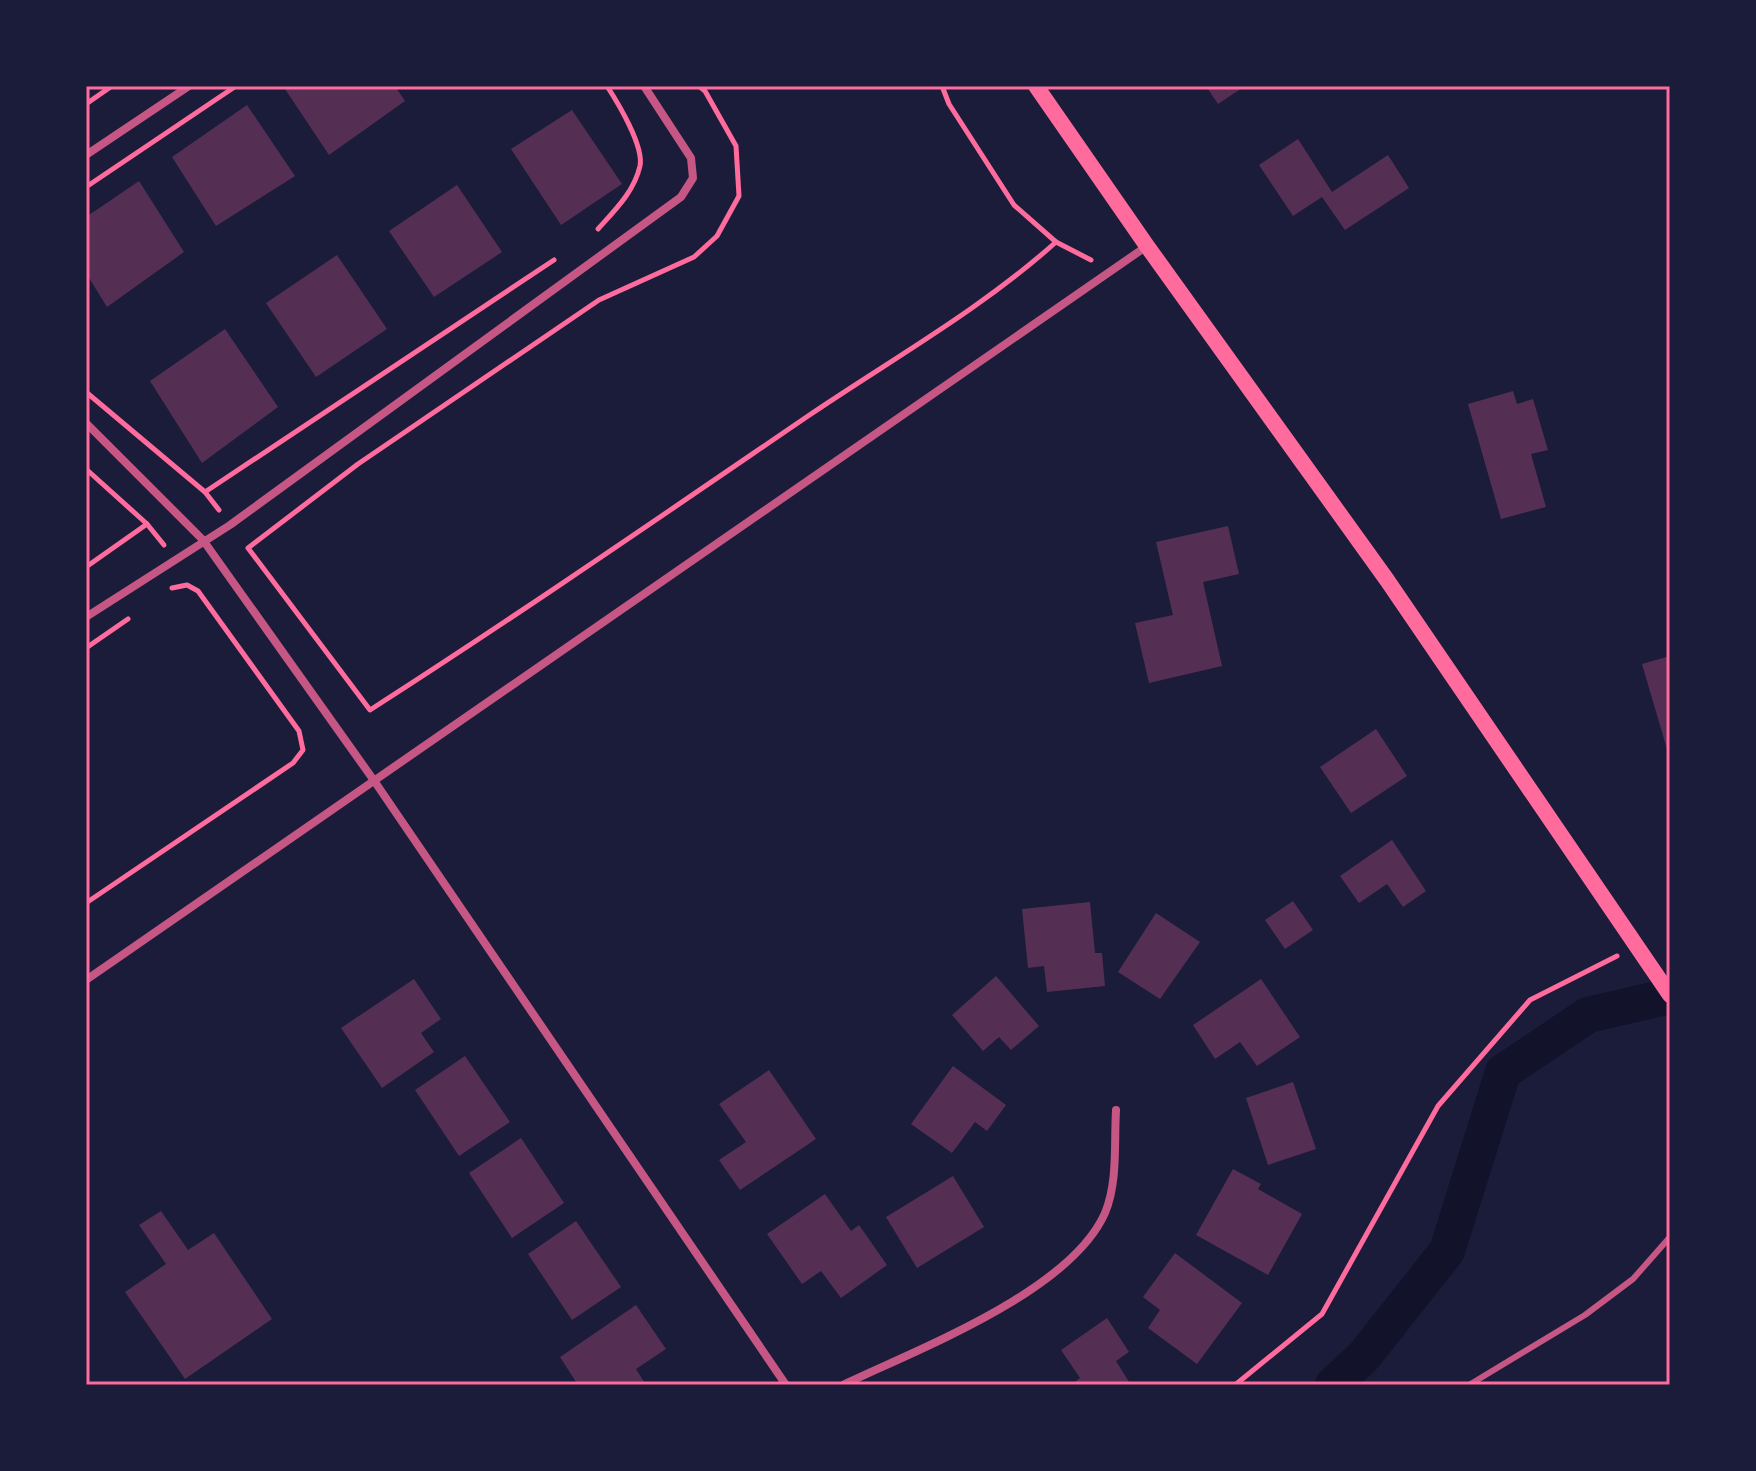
<svg xmlns="http://www.w3.org/2000/svg" width="1756" height="1471" font-family="'Fira Sans Condensed',sans-serif">
<style>
.lines{fill:none;stroke-linecap:round;stroke-linejoin:round}
.canal{stroke:#12122b;stroke-width:36}
.building{fill:#542f53}
.path{stroke:#ff6b9d;stroke-width:5}
.service{stroke:#c65784;stroke-width:6}
.minor{stroke:#c65784;stroke-width:8}
.secondary{stroke:#ff6b9d;stroke-width:16}
.neatline{fill:none;stroke:#ff6b9d;stroke-width:3}
</style>
<rect width="100%" height="100%" fill="#1b1b3a"/>
<g class="lines">
<path class="canal" d="M1333 1385 1364 1356 1447 1251 1503 1072 1588 1015 1670 996"/>
</g>
<g class="building">
<path d="M283 86H395L405 101 329 155Z"/>
<path d="M1206 86H1245L1218 104Z"/>
<path d="M247 105 295 176 216 226 172 157Z"/>
<path d="M572 110 622 184 561 225 511 149Z"/>
<path d="M1298 139 1332 192 1388 155 1409 188 1345 230 1322 197 1293 216 1259 165Z"/>
<path d="M139 181 184 252 107 307 86 273V217Z"/>
<path d="M457 185 502 252 434 297 389 231Z"/>
<path d="M337 255 387 329 316 377 266 303Z"/>
<path d="M225 329 278 407 202 463 150 381Z"/>
<path d="M1513 391 1517 404 1533 399 1548 450 1531 454 1546 507 1501 519 1468 404Z"/>
<path d="M1228 526 1239 574 1203 582 1222 666 1149 683 1135 623 1173 615 1156 542Z"/>
<path d="M1670 656V756H1669L1642 664Z"/>
<path d="M1376 729 1407 776 1351 813 1320 767Z"/>
<path d="M1392 840 1426 891 1403 907 1387 884 1359 903 1340 876Z"/>
<path d="M1293 901 1313 930 1285 949 1265 920Z"/>
<path d="M1090 902 1095 953H1102L1105 986 1047 992 1044 966 1028 968 1022 909Z"/>
<path d="M1156 913 1200 942 1160 999 1118 972Z"/>
<path d="M996 976 1039 1026 1011 1050 999 1037 983 1051 952 1015Z"/>
<path d="M414 979 441 1019 421 1033 434 1052 382 1088 341 1028Z"/>
<path d="M1261 979 1300 1037 1257 1066 1240 1042 1215 1059 1193 1025Z"/>
<path d="M465 1056 510 1122 459 1156 415 1090Z"/>
<path d="M953 1066 1006 1105 987 1131 975 1122 952 1153 911 1124Z"/>
<path d="M769 1070 816 1139 740 1190 719 1160 746 1142 719 1104Z"/>
<path d="M1293 1082 1316 1149 1268 1165 1246 1098Z"/>
<path d="M521 1138 564 1203 512 1238 469 1173Z"/>
<path d="M1233 1169 1261 1184 1258 1189 1302 1214 1268 1275 1196 1235Z"/>
<path d="M953 1176 984 1227 917 1268 886 1217Z"/>
<path d="M825 1194 851 1231 859 1225 887 1265 841 1298 821 1271 802 1284 767 1234Z"/>
<path d="M161 1211 188 1250 214 1233 272 1319 185 1379 125 1292 166 1264 139 1225Z"/>
<path d="M576 1221 621 1287 572 1320 528 1254Z"/>
<path d="M1175 1253 1242 1303 1197 1364 1148 1328 1160 1310 1143 1297Z"/>
<path d="M636 1305 666 1349 636 1369 646 1385H578L560 1357Z"/>
<path d="M1107 1318 1129 1352 1116 1361 1131 1385H1071L1080 1378 1061 1350Z"/>
</g>
<g class="lines">
<g class="path">
<path d="M699 86 705 91 736 146 739 196 717 236 694 257 599 300 358 464 248 548 370 710C518 615 663 515 808 416 892 359 980 310 1056 242"/>
<path d="M942 86 949 104 1014 205 1056 242 1091 260"/>
<path d="M86 104 112 86"/>
<path d="M86 187 236 86"/>
<path d="M598 229C615 210 634 192 640 166 644 146 618 103 607 86"/>
<path d="M86 392 205 492 554 260"/>
<path d="M86 469 147 524 86 567"/>
<path d="M205 492 219 510"/>
<path d="M147 524 164 545"/>
<path d="M86 648 128 619"/>
<path d="M86 903 293 763 303 750 299 731 198 591 187 585 172 588"/>
<path d="M1235 1385 1322 1314 1438 1106 1530 1000 1617 956"/>
</g>
<path class="service" d="M1469 1385 1585 1315 1633 1279 1670 1237"/>
<g class="minor">
<path d="M86 155 189 86"/>
<path d="M86 423 203 540 375 782 786 1385"/>
<path d="M86 617 230 525 681 197 693 178 691 158 644 86"/>
<path d="M86 980 1147 246"/>
<path d="M843 1385C918 1349 1070 1292 1105 1213 1118 1182 1114 1143 1116 1110"/>
</g>
<path class="secondary" d="M1036 86 1147 246 1387 580 1670 995"/>
</g>
<rect width="1756" height="1471" fill="none" stroke="#1b1b3a" stroke-width="176"/>
<rect x="88" y="88" width="1580" height="1295" class="neatline"/>
</svg>
